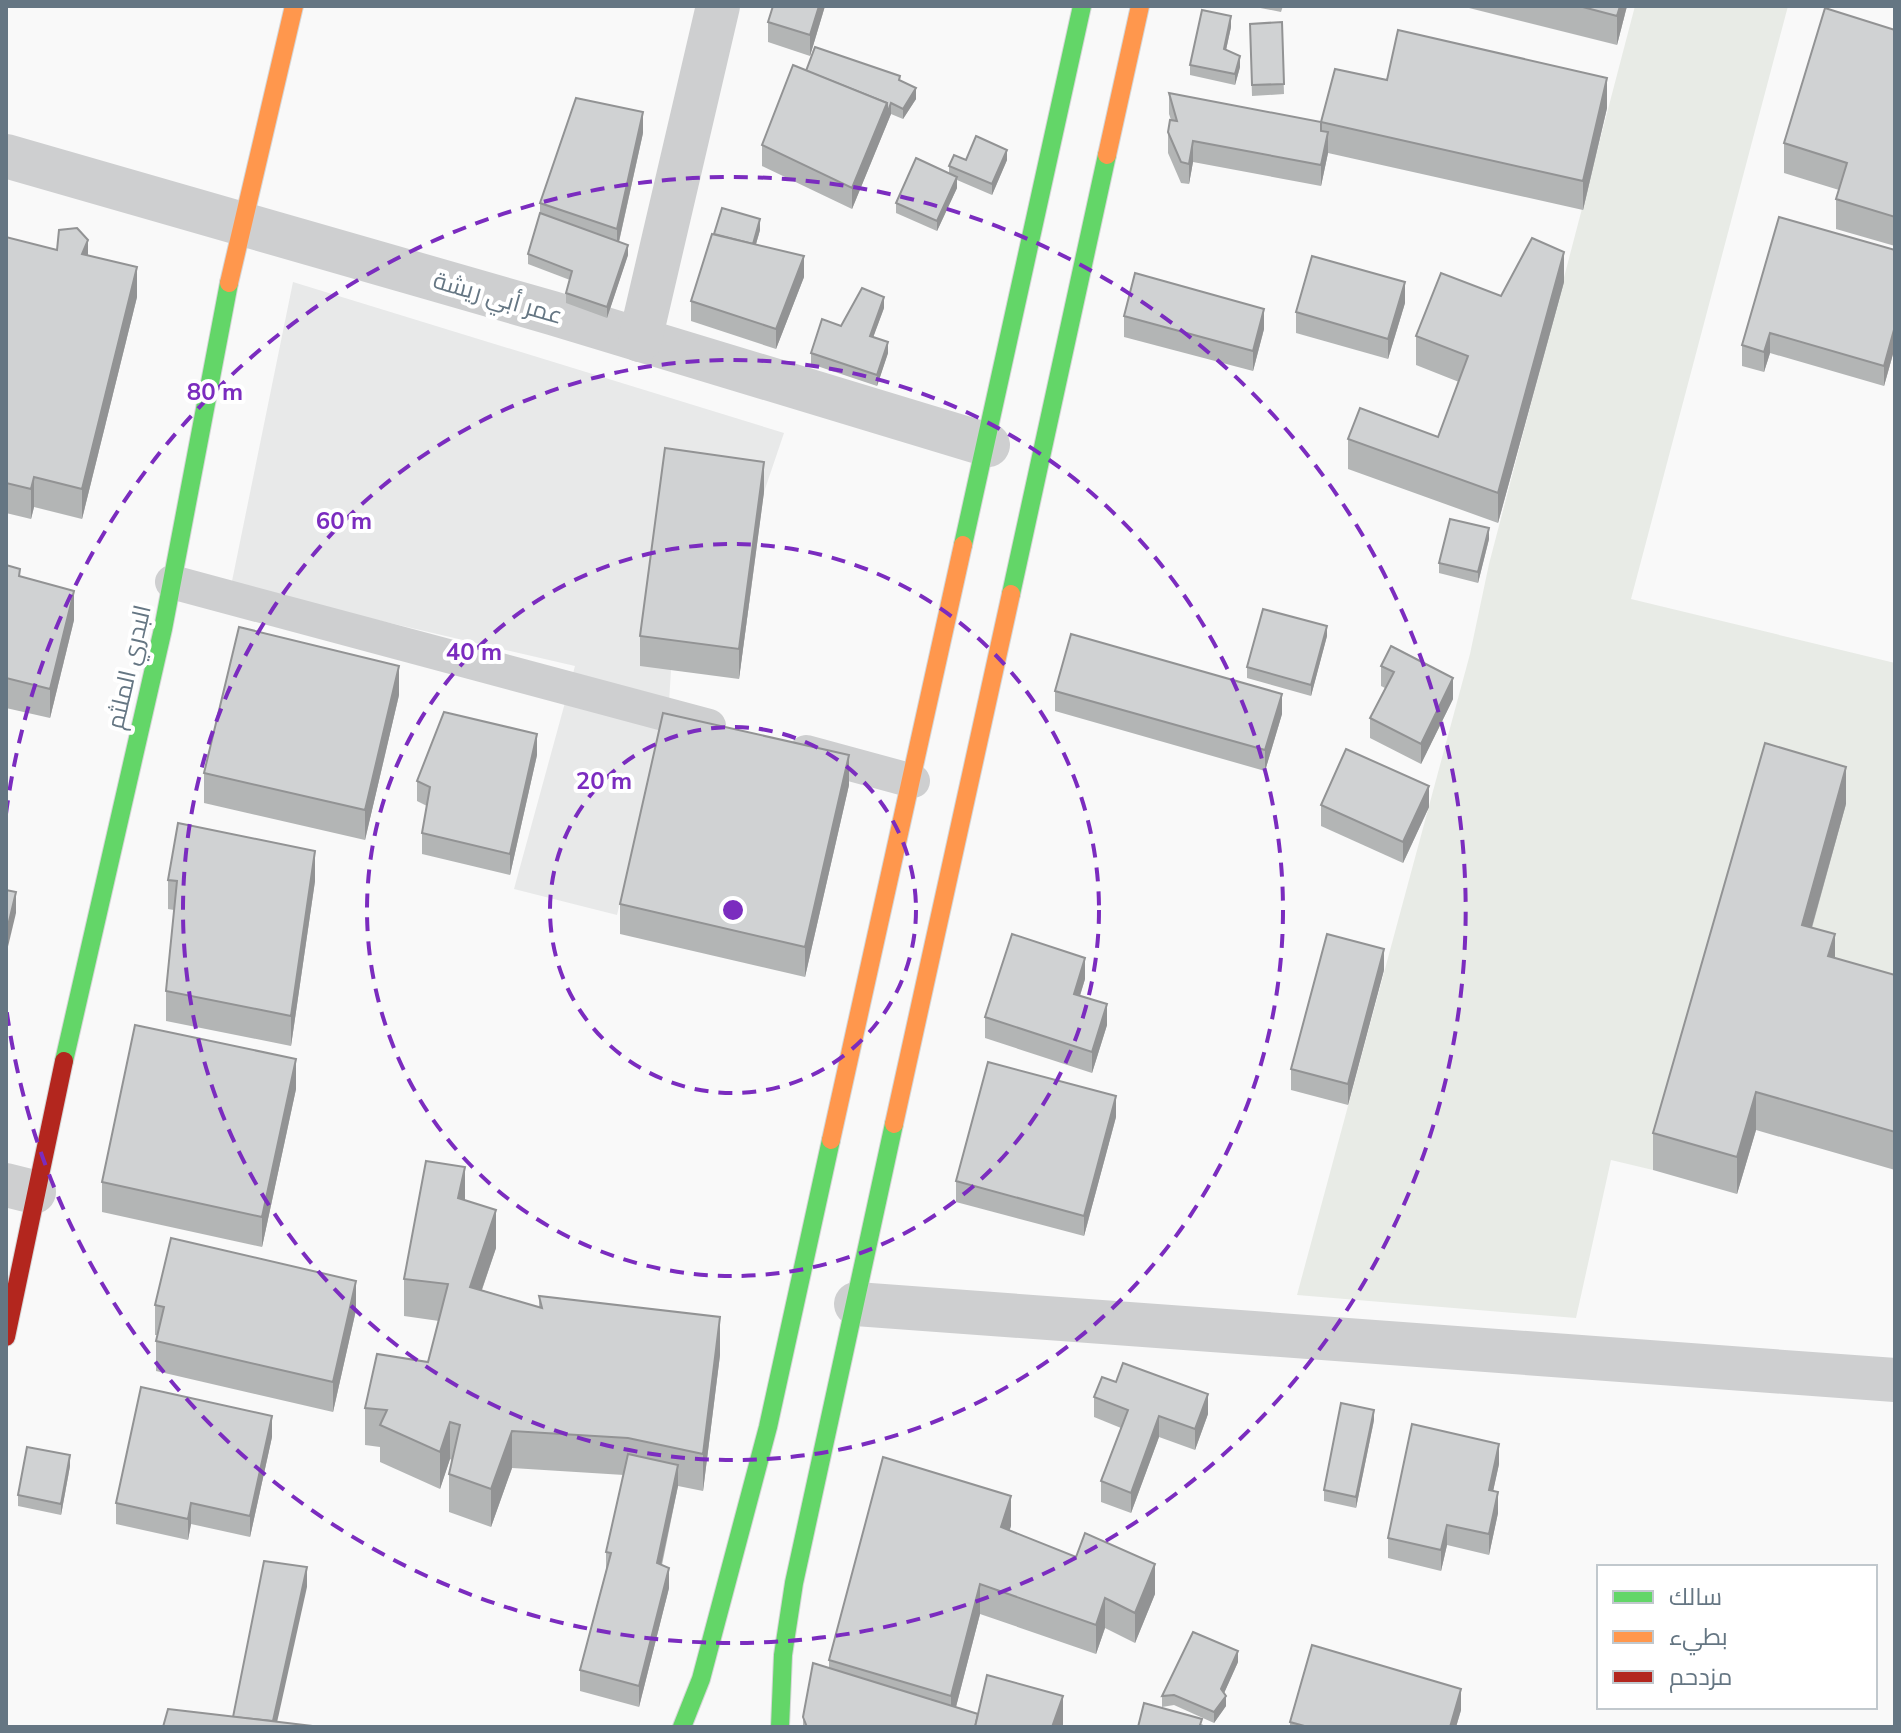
<svg xmlns="http://www.w3.org/2000/svg" width="1901" height="1733" font-family="'Nunito Sans',Cairo,sans-serif">
<style>
.built{fill:#e8e9e9}
.green{fill:#e8ebe6}
.lines{fill:none;stroke-linecap:round;stroke-linejoin:round}
.fast-casing{stroke:#d5d6d7;stroke-width:20}
.slow-casing{stroke:#d5d6d7;stroke-width:20}
.jam-casing{stroke:#d5d6d7;stroke-width:20}
.lane{stroke:#cecfd0;stroke-width:34}
.street{stroke:#cecfd0;stroke-width:44}
.fast{stroke:#63d668;stroke-width:18}
.slow{stroke:#ff974d;stroke-width:18}
.jam{stroke:#b3261e;stroke-width:18}
.wall{fill:#b3b5b5}
.shaded-wall{fill:#929394}
.building{fill:#d0d2d3;stroke:#929394;stroke-width:2}
.ring{fill:none;stroke:#7b2cbf;stroke-width:4;stroke-dasharray:14 10}
.labels{text-anchor:middle;stroke-width:8;stroke-linejoin:round;paint-order:stroke}
.street-label{font-size:24px;fill:#657683;stroke:#fff}
.centre{fill:#7b2cbf;stroke:#fff;stroke-width:4}
.ring-label{font-size:24px;text-anchor:middle;font-weight:bold;fill:#7b2cbf;stroke:#fff;stroke-width:8;stroke-linejoin:round;paint-order:stroke}
</style>
<rect width="100%" height="100%" fill="#f9f9f9"/>
<path class="built" d="M293 282 784 433 764 492 671 670 669 703 617 915 514 889 575 666 231 586Z"/>
<path class="green" d="M1635 6H1788L1631 599 1895 663V1013L1653 1170 1611 1160 1576 1318 1297 1295 1470 654 1489 564Z"/>
<g class="lines">
<g class="fast-casing">
<g id="fast">
<path d="M963 545 1082 6"/>
<path d="M1011 594 1107 155"/>
<path d="M64 1061 163 629 229 283"/>
<path d="M682 1727 701 1679 768 1427 831 1140"/>
<path d="M780 1727 783 1655 794 1583 894 1124"/>
</g>
</g>
<g class="slow-casing">
<g id="slow">
<path d="M1107 155 1140 6"/>
<path d="M229 283 294 6"/>
<path d="M894 1124 1011 594"/>
<path d="M831 1140 963 545"/>
</g>
</g>
<g class="jam-casing">
<path id="jam" d="M6 1337 64 1061"/>
</g>
<g class="lane">
<path d="M172 582 709 726"/>
<path d="M806 752 913 781"/>
</g>
<g class="street">
<path d="M6 156 552 313 988 445"/>
<path d="M640 340 718 6"/>
<path d="M6 1185 34 1192"/>
<path d="M856 1304 1895 1380"/>
</g>
<use href="#fast" class="fast"/>
<use href="#slow" class="slow"/>
<use href="#jam" class="jam"/>
</g>
<g class="wall">
<path d="M773 6H825L810 56 768 42V22Z"/>
<path d="M1250 6H1283L1281 12Z"/>
<path d="M1461 6H1627L1617 45Z"/>
<path d="M1282 22 1284 94 1252 96 1250 24Z"/>
<path d="M1231 27 1226 50 1240 67 1235 85 1190 75V65Z"/>
<path d="M1895 30V246L1836 229V199L1839 190 1784 173V143Z"/>
<path d="M806 71 900 80 916 99 903 119 891 114 852 209 762 166V145Z"/>
<path d="M1387 80 1607 108 1583 210 1328 153 1321 186 1193 162 1189 184 1181 183 1168 153V132L1171 120 1169 114V93L1321 122Z"/>
<path d="M643 133 619 242 628 255 607 318 566 303V293L570 280 528 264V254L540 213V203Z"/>
<path d="M966 160H1007L992 195 957 180V188L937 231 896 213V203L949 174V166Z"/>
<path d="M760 230 756 244 804 277 776 349 691 321V301L714 234Z"/>
<path d="M6 237 57 250 88 256 137 297 82 519 34 507 31 519 6 513Z"/>
<path d="M1895 250V347L1884 386 1770 353 1764 372 1742 366V345Z"/>
<path d="M1564 282 1498 523 1348 469V439L1438 437 1459 382 1416 365V336L1501 296Z"/>
<path d="M1405 303 1388 359 1296 333V312Z"/>
<path d="M884 308 873 337 888 353 877 386 811 364V353L841 326Z"/>
<path d="M1124 316 1264 329 1253 371 1124 337Z"/>
<path d="M764 492 739 679 640 666V636Z"/>
<path d="M1489 539 1478 583 1439 573V563Z"/>
<path d="M6 565 74 620 50 718 6 708Z"/>
<path d="M1327 636 1311 696 1247 678V667Z"/>
<path d="M1381 666 1453 699 1421 764 1370 738V718L1385 688 1381 686Z"/>
<path d="M1055 691 1282 714 1265 771 1055 711Z"/>
<path d="M399 695 365 840 204 803V773Z"/>
<path d="M537 755 510 875 422 854V833L427 806 417 801V781Z"/>
<path d="M849 785 805 977 620 934V904Z"/>
<path d="M1846 804 1812 928 1835 958 1895 975V1170L1756 1130 1737 1194 1653 1170V1133Z"/>
<path d="M1321 805 1429 807 1403 863 1321 826Z"/>
<path d="M168 880 315 881 291 1046 166 1021V991L174 910 168 909Z"/>
<path d="M1384 970 1348 1105 1291 1090V1069Z"/>
<path d="M1085 979 1080 996 1107 1025 1092 1073 985 1038V1017Z"/>
<path d="M296 1089 262 1247 102 1212V1182Z"/>
<path d="M1116 1117 1084 1236 956 1202V1181Z"/>
<path d="M465 1201 496 1248 482 1290 539 1307V1296L720 1355 703 1491 678 1486 662 1565 669 1588 639 1707 580 1691V1670L606 1570V1552L624 1475 512 1468 491 1527 449 1512V1474L452 1460 450 1459 440 1489 380 1462V1447L365 1445V1408L428 1362 439 1321 404 1316V1279Z"/>
<path d="M155 1305 356 1310 333 1412 156 1371V1341L157 1335H155Z"/>
<path d="M1094 1397 1208 1414 1195 1450 1159 1437 1131 1513 1101 1502V1481L1121 1428 1094 1417Z"/>
<path d="M1374 1420 1356 1508 1324 1501V1490Z"/>
<path d="M272 1437 250 1537 191 1524 188 1540 116 1524V1503Z"/>
<path d="M1499 1464 1493 1491 1498 1513 1489 1555 1447 1545 1441 1571 1388 1558V1538Z"/>
<path d="M70 1466 61 1515 18 1506V1495Z"/>
<path d="M1011 1526 1009 1531 1155 1594 1135 1643 1105 1628 1096 1654 980 1614 956 1707 978 1714 1063 1725V1727H803V1717L829 1668V1660Z"/>
<path d="M1238 1662 1224 1693 1226 1706 1214 1723 1174 1705 1162 1707V1696Z"/>
<path d="M1461 1710 1456 1727H1290V1722Z"/>
</g>
<g class="shaded-wall">
<path d="M819 6H825L810 56V35Z"/>
<path d="M1620 6H1627L1617 45V16Z"/>
<path d="M1231 16V27L1224 59V49Z"/>
<path d="M1240 56V67L1235 85V74Z"/>
<path d="M1607 78V108L1583 210V181Z"/>
<path d="M916 88V99L903 119V109Z"/>
<path d="M887 103H891V114L852 209V188Z"/>
<path d="M643 112V133L617 250V229Z"/>
<path d="M1328 132V153L1321 186V165Z"/>
<path d="M1193 141V162L1189 184V164Z"/>
<path d="M1007 150V160L992 195V184Z"/>
<path d="M957 177V188L937 231V221Z"/>
<path d="M760 219V230L750 265V254Z"/>
<path d="M88 240V270L82 254Z"/>
<path d="M628 245V255L607 318V307Z"/>
<path d="M1564 252V282L1498 523V493Z"/>
<path d="M804 256V277L776 349V329Z"/>
<path d="M137 267V297L82 519V489Z"/>
<path d="M1405 282V303L1388 359V339Z"/>
<path d="M884 297V308L870 346V336Z"/>
<path d="M1264 309V329L1253 371V351Z"/>
<path d="M1895 326V347L1884 386V366Z"/>
<path d="M1770 333V353L1764 372V352Z"/>
<path d="M888 342V353L877 386V375Z"/>
<path d="M764 462V492L739 679V649Z"/>
<path d="M34 477V507L31 519V489Z"/>
<path d="M1489 528V539L1478 583V572Z"/>
<path d="M74 591V620L50 718V689Z"/>
<path d="M1327 626V636L1311 696V685Z"/>
<path d="M399 666V695L365 840V810Z"/>
<path d="M1453 678V699L1421 764V744Z"/>
<path d="M1282 694V714L1265 771V750Z"/>
<path d="M537 734V755L510 875V854Z"/>
<path d="M849 755V785L805 977V947Z"/>
<path d="M1846 767V804L1802 962V925Z"/>
<path d="M1429 786V807L1403 863V842Z"/>
<path d="M315 851V881L291 1046V1016Z"/>
<path d="M16 892V913L6 955V934Z"/>
<path d="M1835 934V972L1828 956Z"/>
<path d="M1384 949V970L1348 1105V1084Z"/>
<path d="M1085 958V979L1074 1014V994Z"/>
<path d="M1107 1004V1025L1092 1073V1052Z"/>
<path d="M296 1059V1089L262 1247V1217Z"/>
<path d="M1756 1092V1130L1737 1194V1157Z"/>
<path d="M1116 1096V1117L1084 1236V1216Z"/>
<path d="M465 1167V1204L458 1198Z"/>
<path d="M496 1210V1248L470 1324V1287Z"/>
<path d="M356 1281V1310L333 1412V1382Z"/>
<path d="M720 1317V1355L703 1491V1454Z"/>
<path d="M1208 1394V1414L1195 1450V1429Z"/>
<path d="M1374 1410V1420L1356 1508V1497Z"/>
<path d="M272 1416V1437L250 1537V1516Z"/>
<path d="M1159 1416V1437L1131 1513V1493Z"/>
<path d="M450 1422V1459L440 1489V1452Z"/>
<path d="M512 1431V1468L491 1527V1489Z"/>
<path d="M1499 1444V1464L1489 1510V1490Z"/>
<path d="M70 1455V1466L61 1515V1504Z"/>
<path d="M678 1465V1486L657 1584V1563Z"/>
<path d="M1498 1492V1513L1489 1555V1534Z"/>
<path d="M1011 1496V1526L1001 1557V1527Z"/>
<path d="M191 1503V1524L188 1540V1519Z"/>
<path d="M1447 1525V1545L1441 1571V1550Z"/>
<path d="M1155 1564V1594L1135 1643V1613Z"/>
<path d="M307 1567V1587L276 1727H272Z"/>
<path d="M669 1568V1588L639 1707V1686Z"/>
<path d="M980 1584V1614L951 1726V1696Z"/>
<path d="M1105 1598V1628L1096 1654V1625Z"/>
<path d="M1238 1651V1662L1221 1700V1689Z"/>
<path d="M1461 1689V1710L1456 1727H1450Z"/>
<path d="M1063 1696V1727H1052Z"/>
<path d="M1226 1696V1706L1214 1723V1712Z"/>
</g>
<g class="building">
<path d="M773 6H819L810 35 768 22Z"/>
<path d="M1579 6H1620L1617 16Z"/>
<path d="M1825 8 1895 30V217L1836 199 1847 163 1784 143Z"/>
<path d="M1202 10 1231 16 1224 49 1240 56 1235 74 1190 65Z"/>
<path d="M1282 22 1284 84 1252 85 1250 24Z"/>
<path d="M1398 30 1607 78 1583 181 1321 122 1335 69 1387 80Z"/>
<path d="M815 47 900 76 899 80 916 88 903 109 891 103 887 114V103L806 71Z"/>
<path d="M793 65 887 103 852 188 762 145Z"/>
<path d="M1169 93 1321 122V131L1328 132 1321 165 1193 141 1189 164 1181 162 1168 132 1170 120 1177 121Z"/>
<path d="M576 98 643 112 617 229 540 203Z"/>
<path d="M976 136 1007 150 992 184 949 166 954 155 966 160Z"/>
<path d="M916 158 957 177 937 221 896 203Z"/>
<path d="M722 208 760 219 753 244 714 234Z"/>
<path d="M540 213 628 245 607 307 566 293 572 271 528 254Z"/>
<path d="M1779 217 1895 250V326L1884 366 1770 333 1764 352 1742 345Z"/>
<path d="M77 228 88 240 82 254 137 267 82 489 34 477 31 489 6 483V237L57 250 59 230Z"/>
<path d="M712 234 804 256 776 329 691 301Z"/>
<path d="M1532 238 1564 252 1498 493 1348 439 1360 408 1438 437 1468 356 1416 336 1441 273 1501 296Z"/>
<path d="M1312 256 1405 282 1388 339 1296 312Z"/>
<path d="M1135 273 1264 309 1253 351 1124 316Z"/>
<path d="M862 288 884 297 870 336 888 342 877 375 811 353 822 319 841 326Z"/>
<path d="M665 448 764 462 739 649 640 636Z"/>
<path d="M1450 519 1489 528 1478 572 1439 563Z"/>
<path d="M6 565 20 569 19 576 74 591 50 689 6 678Z"/>
<path d="M1263 609 1327 626 1311 685 1247 667Z"/>
<path d="M239 627 399 666 365 810 204 773Z"/>
<path d="M1071 634 1282 694 1265 750 1055 691Z"/>
<path d="M1391 646 1453 678 1421 744 1370 718 1394 672 1381 666Z"/>
<path d="M444 712 537 734 510 854 422 833 430 787 417 781Z"/>
<path d="M663 713 849 755 805 947 620 904Z"/>
<path d="M1765 743 1846 767 1802 925 1835 934 1828 956 1895 975V1132L1756 1092 1737 1157 1653 1133Z"/>
<path d="M1346 749 1429 786 1403 842 1321 805Z"/>
<path d="M178 823 315 851 291 1016 166 991 177 881 168 880Z"/>
<path d="M6 890 16 892 6 934Z"/>
<path d="M1012 934 1085 958 1074 994 1107 1004 1092 1052 985 1017Z"/>
<path d="M1327 934 1384 949 1348 1084 1291 1069Z"/>
<path d="M135 1025 296 1059 262 1217 102 1182Z"/>
<path d="M988 1062 1116 1096 1084 1216 956 1181Z"/>
<path d="M426 1161 465 1167 458 1198 496 1210 470 1287 542 1308 539 1296 720 1317 703 1454 628 1438 512 1431 491 1489 449 1474 460 1425 450 1422 440 1452 380 1425 387 1410 365 1408 377 1354 428 1362 448 1284 404 1279Z"/>
<path d="M171 1238 356 1281 333 1382 156 1341 164 1307 155 1305Z"/>
<path d="M1123 1363 1208 1394 1195 1429 1159 1416 1131 1493 1101 1481 1128 1410 1094 1397 1102 1377 1116 1382Z"/>
<path d="M141 1387 272 1416 250 1516 191 1503 188 1519 116 1503Z"/>
<path d="M1341 1403 1374 1410 1356 1497 1324 1490Z"/>
<path d="M1412 1424 1499 1444 1489 1490 1498 1492 1489 1534 1447 1525 1441 1550 1388 1538Z"/>
<path d="M27 1447 70 1455 61 1504 18 1495Z"/>
<path d="M628 1454 678 1465 657 1563 669 1568 639 1686 580 1670 611 1553 606 1552Z"/>
<path d="M883 1457 1011 1496 1001 1527 1076 1557 1085 1533 1155 1564 1135 1613 1105 1598 1096 1625 980 1584 951 1696 829 1660Z"/>
<path d="M264 1561 307 1567 273 1721 233 1717Z"/>
<path d="M1193 1632 1238 1651 1221 1689 1226 1696 1214 1712 1174 1695 1162 1696Z"/>
<path d="M1312 1645 1461 1689 1450 1727H1308L1290 1722Z"/>
<path d="M813 1663 978 1714 975 1727H807L803 1717Z"/>
<path d="M987 1675 1063 1696 1052 1727H975Z"/>
<path d="M1144 1703 1202 1719 1200 1725 1206 1727H1138Z"/>
<path d="M168 1709 321 1727H163Z"/>
</g>
<g class="ring">
<circle cx="733" cy="910" r="183"/>
<circle cx="733" cy="910" r="366"/>
<circle cx="733" cy="910" r="550"/>
<path d="M6 814A733 733 0 1 1 6 1006"/>
</g>
<g class="labels">
<g class="street-label">
<text transform="translate(498 298) rotate(16)" y="8">عمر أبي ريشة</text>
<text transform="translate(129 667) rotate(-77)" y="8">البدري الملثم</text>
</g>
</g>
<circle cx="733" cy="910" r="12" class="centre"/>
<g class="ring-label">
<text x="215" y="400">80 m</text>
<text x="344" y="529">60 m</text>
<text x="474" y="660">40 m</text>
<text x="604" y="789">20 m</text>
</g>
<rect width="1901" height="1733" fill="none" stroke="#657683" stroke-width="16"/>
<rect x="1597" y="1565" width="280" height="144" fill="#ffffff" stroke="#c1c8cd" stroke-width="2"/>
<rect x="1613" y="1591" width="40" height="12" fill="#63d668" stroke="#c1c8cd" stroke-width="2"/>
<text x="1669" y="1605" font-size="24" fill="#657683">سالك</text>
<rect x="1613" y="1631" width="40" height="12" fill="#ff974d" stroke="#c1c8cd" stroke-width="2"/>
<text x="1669" y="1645" font-size="24" fill="#657683">بطيء</text>
<rect x="1613" y="1671" width="40" height="12" fill="#b3261e" stroke="#c1c8cd" stroke-width="2"/>
<text x="1669" y="1685" font-size="24" fill="#657683">مزدحم</text>
</svg>
